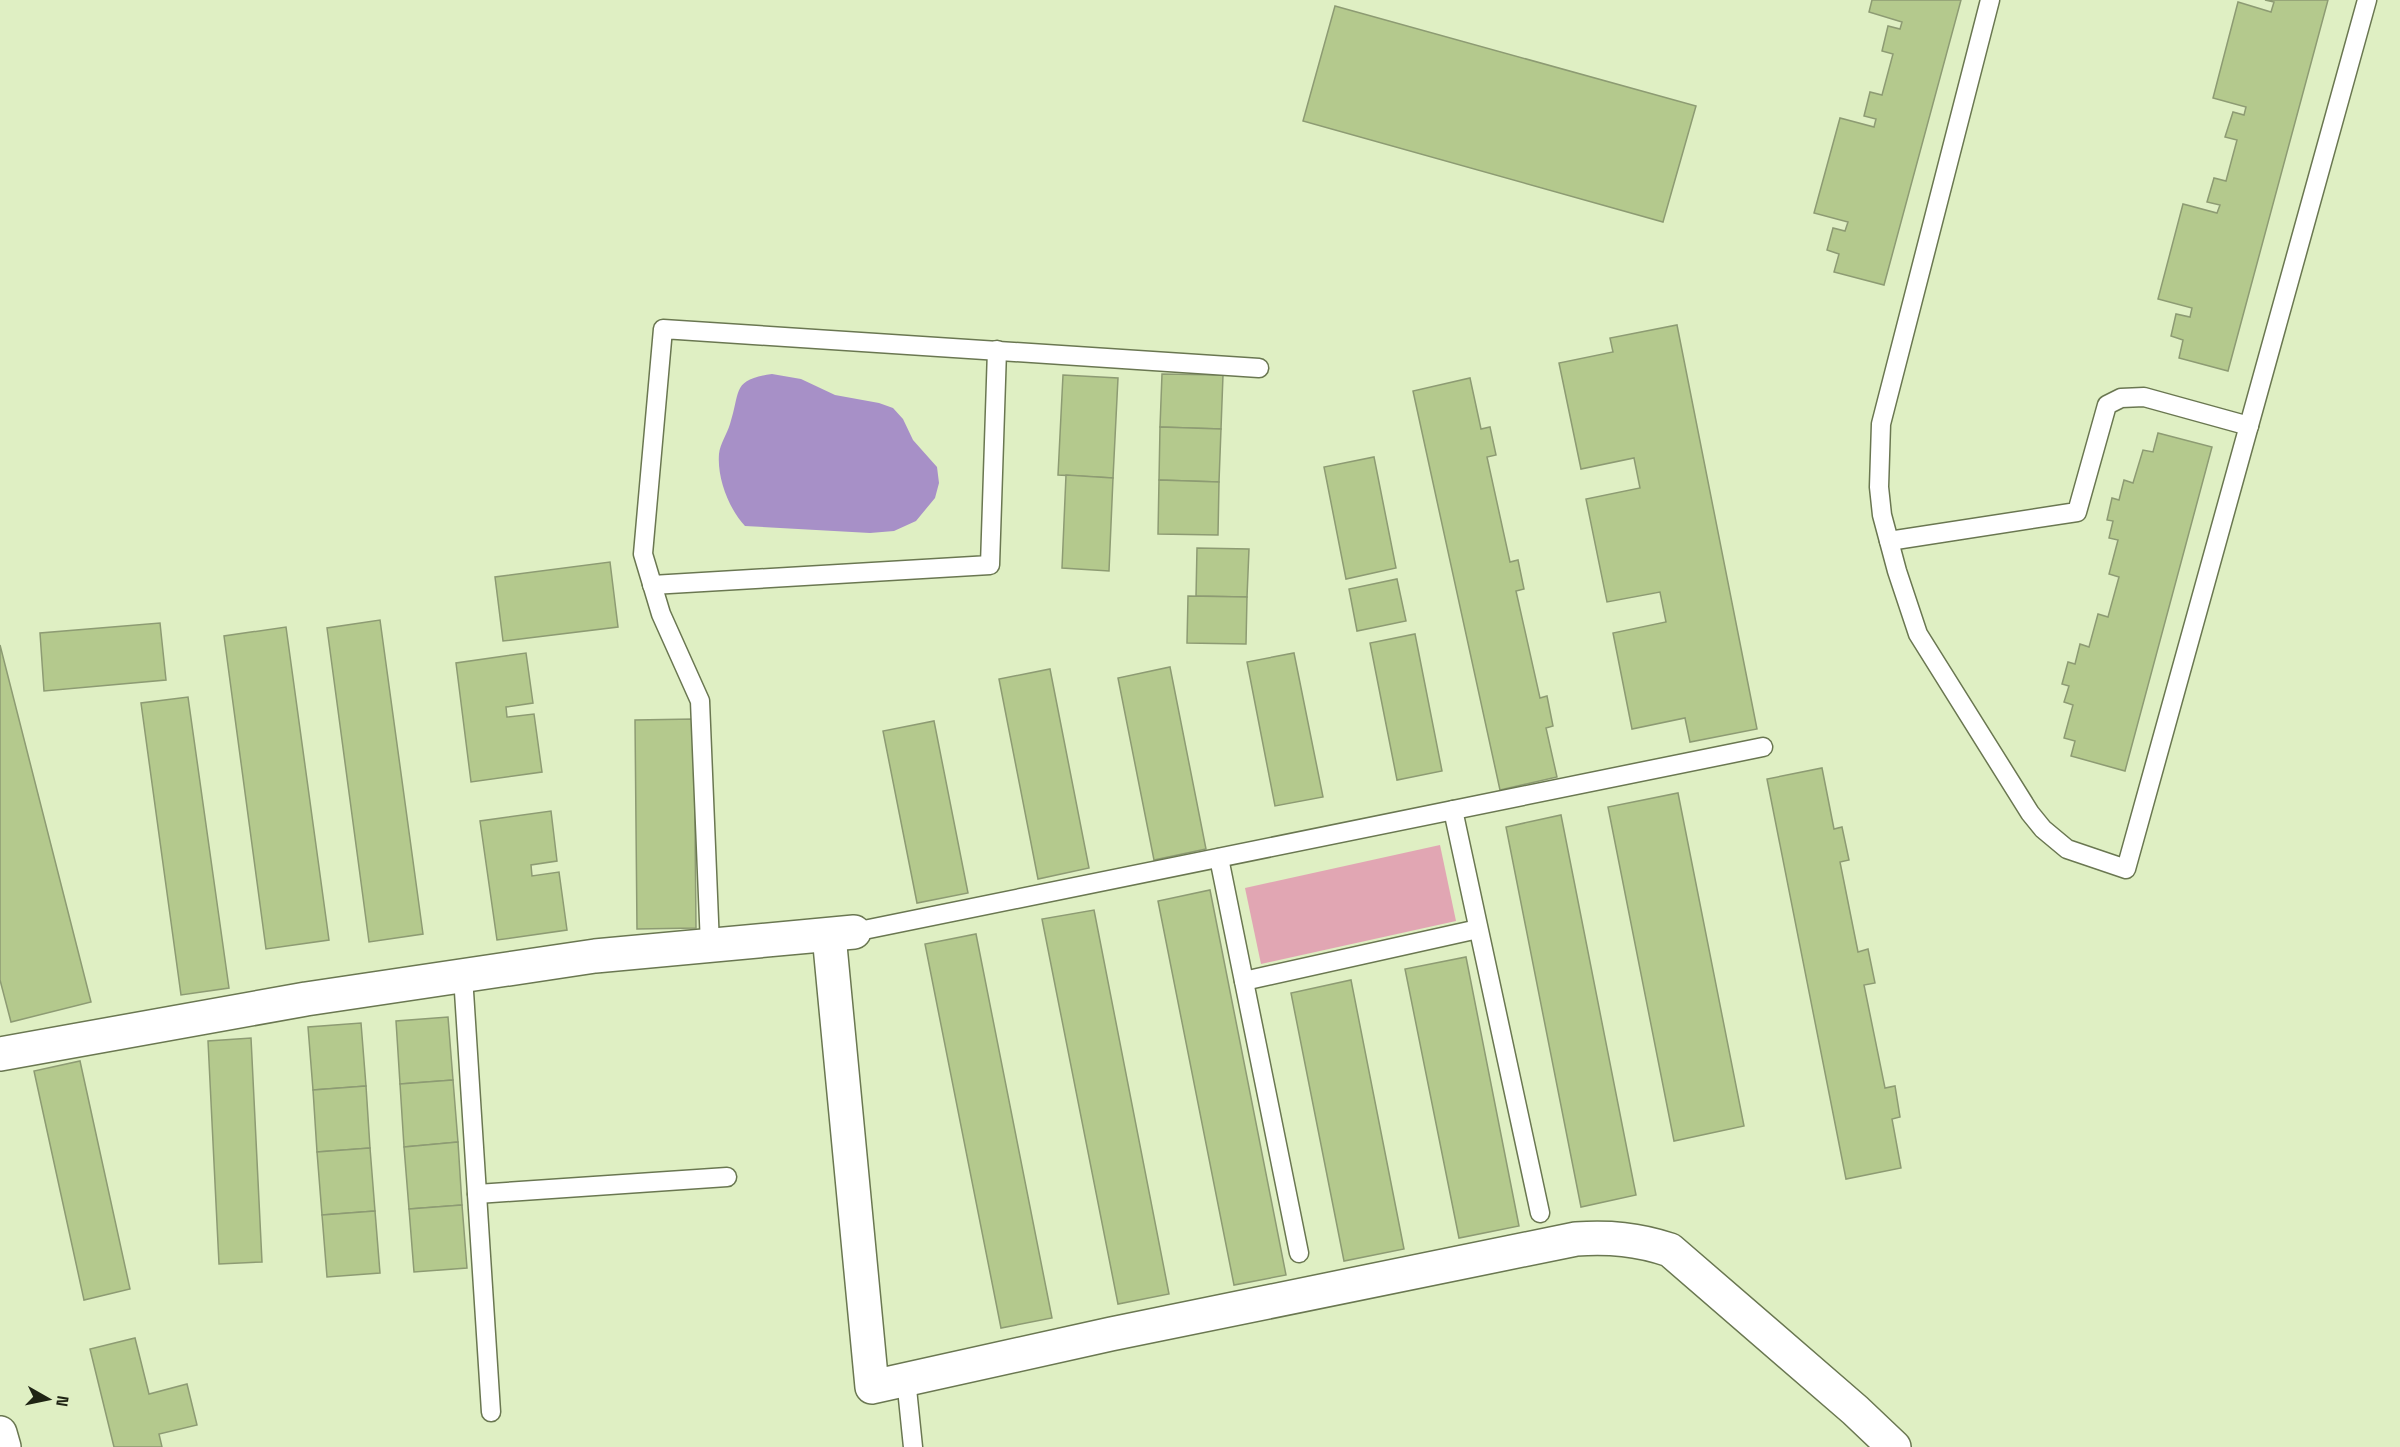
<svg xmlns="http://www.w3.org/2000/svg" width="2400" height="1447" font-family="'Space Grotesk',sans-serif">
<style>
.green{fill:#e1a6b3}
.water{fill:#a790c7}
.building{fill:#b4c98d;stroke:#8d9b73;stroke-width:1.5}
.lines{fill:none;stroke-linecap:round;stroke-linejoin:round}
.service-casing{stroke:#6a7751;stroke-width:21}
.minor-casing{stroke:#6a7751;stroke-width:36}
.service{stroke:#fff;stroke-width:18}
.minor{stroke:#fff;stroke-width:33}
</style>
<rect width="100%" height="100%" fill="#dfefc3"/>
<path class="green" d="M1440 845 1456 921 1261 964 1245 888Z"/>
<path class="water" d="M772 374 801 379 835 395 879 403 893 408 903 419 913 440 937 467 939 483 935 498 916 521 894 531 870 533 745 526C729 509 717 478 719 454 720 444 727 434 730 424 741 391 731 380 772 374Z"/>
<g class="building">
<path d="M1872 0H1961L1884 285 1834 272 1839 254 1827 250 1833 228 1845 231 1848 222 1814 213 1840 118 1874 127 1876 119 1864 116 1870 92 1882 95 1893 54 1882 51 1888 26 1900 29 1902 22 1869 12Z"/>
<path d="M2265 0H2328L2228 371 2179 358 2183 340 2171 336 2176 314 2190 317 2192 308 2158 299 2183 204 2217 213 2220 205 2207 202 2214 178 2226 181 2237 140 2225 137 2233 112 2244 115 2246 107 2213 98 2238 2 2271 12 2274 2Z"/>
<path d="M1335 6 1696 106 1663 222 1303 121Z"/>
<path d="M1677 325 1757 729 1690 742 1685 718 1632 729 1613 633 1666 622 1660 592 1607 602 1586 499 1640 488 1634 458 1581 469 1559 363 1613 352 1610 338Z"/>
<path d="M1162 374 1223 375 1221 429 1160 427Z"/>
<path d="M1063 375 1118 378 1113 478 1058 475Z"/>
<path d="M1470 378 1481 429 1490 427 1496 455 1487 457 1510 562 1518 560 1524 589 1516 591 1540 698 1547 696 1553 726 1546 728 1557 777 1500 790 1413 391Z"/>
<path d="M1160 427 1221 429 1219 482 1159 480Z"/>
<path d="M2158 433 2212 447 2125 771 2071 756 2075 741 2064 738 2073 705 2064 702 2069 686 2062 684 2068 662 2075 664 2080 644 2089 647 2098 614 2108 617 2119 577 2109 574 2118 540 2109 538 2113 521 2107 520 2112 498 2119 500 2124 480 2133 483 2143 450 2153 452Z"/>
<path d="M1374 457 1396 568 1346 579 1324 467Z"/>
<path d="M1066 475 1113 478 1109 571 1062 568Z"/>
<path d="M1159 480 1219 482 1218 535 1158 534Z"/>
<path d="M1197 548 1249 549 1247 597 1196 596Z"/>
<path d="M610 562 618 627 503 641 495 577Z"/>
<path d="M1397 579 1406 621 1357 631 1349 589Z"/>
<path d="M1188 596 1247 597 1246 644 1187 643Z"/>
<path d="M380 620 423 934 369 942 327 628Z"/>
<path d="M160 623 166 680 44 691 40 633Z"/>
<path d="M286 627 329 940 266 949 224 636Z"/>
<path d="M1415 634 1442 771 1397 780 1370 643Z"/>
<path d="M0 645 91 1002 11 1022 0 980Z"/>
<path d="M526 653 533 703 506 707 507 717 534 714 542 772 471 782 456 663Z"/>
<path d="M1294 653 1323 797 1275 806 1247 662Z"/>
<path d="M1170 667 1206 849 1154 860 1118 678Z"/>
<path d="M1050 669 1089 868 1038 879 999 679Z"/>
<path d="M188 697 229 988 181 995 141 703Z"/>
<path d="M694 719 696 928 637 929 635 720Z"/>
<path d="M934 721 968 893 917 903 883 731Z"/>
<path d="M1822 768 1834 829 1842 827 1849 860 1840 862 1858 952 1868 949 1875 983 1864 985 1885 1088 1895 1086 1900 1117 1892 1119 1901 1168 1846 1179 1767 779Z"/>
<path d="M1678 793 1744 1126 1674 1141 1608 807Z"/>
<path d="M551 811 557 861 531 865 532 876 559 872 567 930 497 940 480 821Z"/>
<path d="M1561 815 1636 1195 1581 1207 1506 827Z"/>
<path d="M1210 890 1286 1275 1234 1285 1158 901Z"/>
<path d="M1094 910 1169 1294 1118 1304 1042 919Z"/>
<path d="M976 934 1052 1318 1001 1328 925 944Z"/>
<path d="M1466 957 1519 1226 1459 1238 1405 969Z"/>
<path d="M1351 980 1404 1249 1344 1261 1291 993Z"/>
<path d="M448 1017 453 1080 400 1084 396 1021Z"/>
<path d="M361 1023 366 1086 313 1090 308 1027Z"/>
<path d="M251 1038 262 1262 219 1264 208 1041Z"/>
<path d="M80 1061 130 1289 84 1300 34 1071Z"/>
<path d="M453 1080 458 1142 404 1147 400 1084Z"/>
<path d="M366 1086 370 1148 317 1152 313 1090Z"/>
<path d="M458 1142 462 1205 409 1209 404 1147Z"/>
<path d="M370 1148 375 1211 322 1215 317 1152Z"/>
<path d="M462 1205 467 1268 414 1272 409 1209Z"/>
<path d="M375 1211 380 1273 327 1277 322 1215Z"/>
<path d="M135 1338 149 1394 187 1384 197 1425 159 1434 162 1447H114L90 1349Z"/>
</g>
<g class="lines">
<g class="service-casing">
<g id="service">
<path d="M1990 0 1881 424 1879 487 1882 515 1897 571 1918 634 2030 813 2043 829 2067 849 2126 869 2367 0"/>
<path d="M1889 541 2077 512 2107 405 2121 398 2144 397 2249 426"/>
<path d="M652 585 990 565 997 350"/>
<path d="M1453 810 1540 1213"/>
<path d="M1219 858 1299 1253"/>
<path d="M854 932 1763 747"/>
<path d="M710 945 700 701 661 614 643 554 663 329 1259 368"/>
<path d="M463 976 491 1412"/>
<path d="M1244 981 1478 929"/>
<path d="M477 1194 727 1177"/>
<path d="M906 1379 913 1447"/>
</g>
</g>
<g class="minor-casing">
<g id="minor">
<path d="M829 935 872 1387 1111 1334 1576 1239C1610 1237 1637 1239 1670 1250L1855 1410 1894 1447"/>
<path d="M0 1054 306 999 595 956 854 932"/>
<path d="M0 1433 4 1447"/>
</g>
</g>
<use href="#service" class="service"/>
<use href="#minor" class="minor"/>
</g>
<g transform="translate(48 1399) rotate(99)" stroke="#dfefc3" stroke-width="4.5" paint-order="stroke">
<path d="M0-4.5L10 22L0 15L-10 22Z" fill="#1f2414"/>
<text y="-9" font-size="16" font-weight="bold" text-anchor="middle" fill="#1f2414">N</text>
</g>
</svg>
